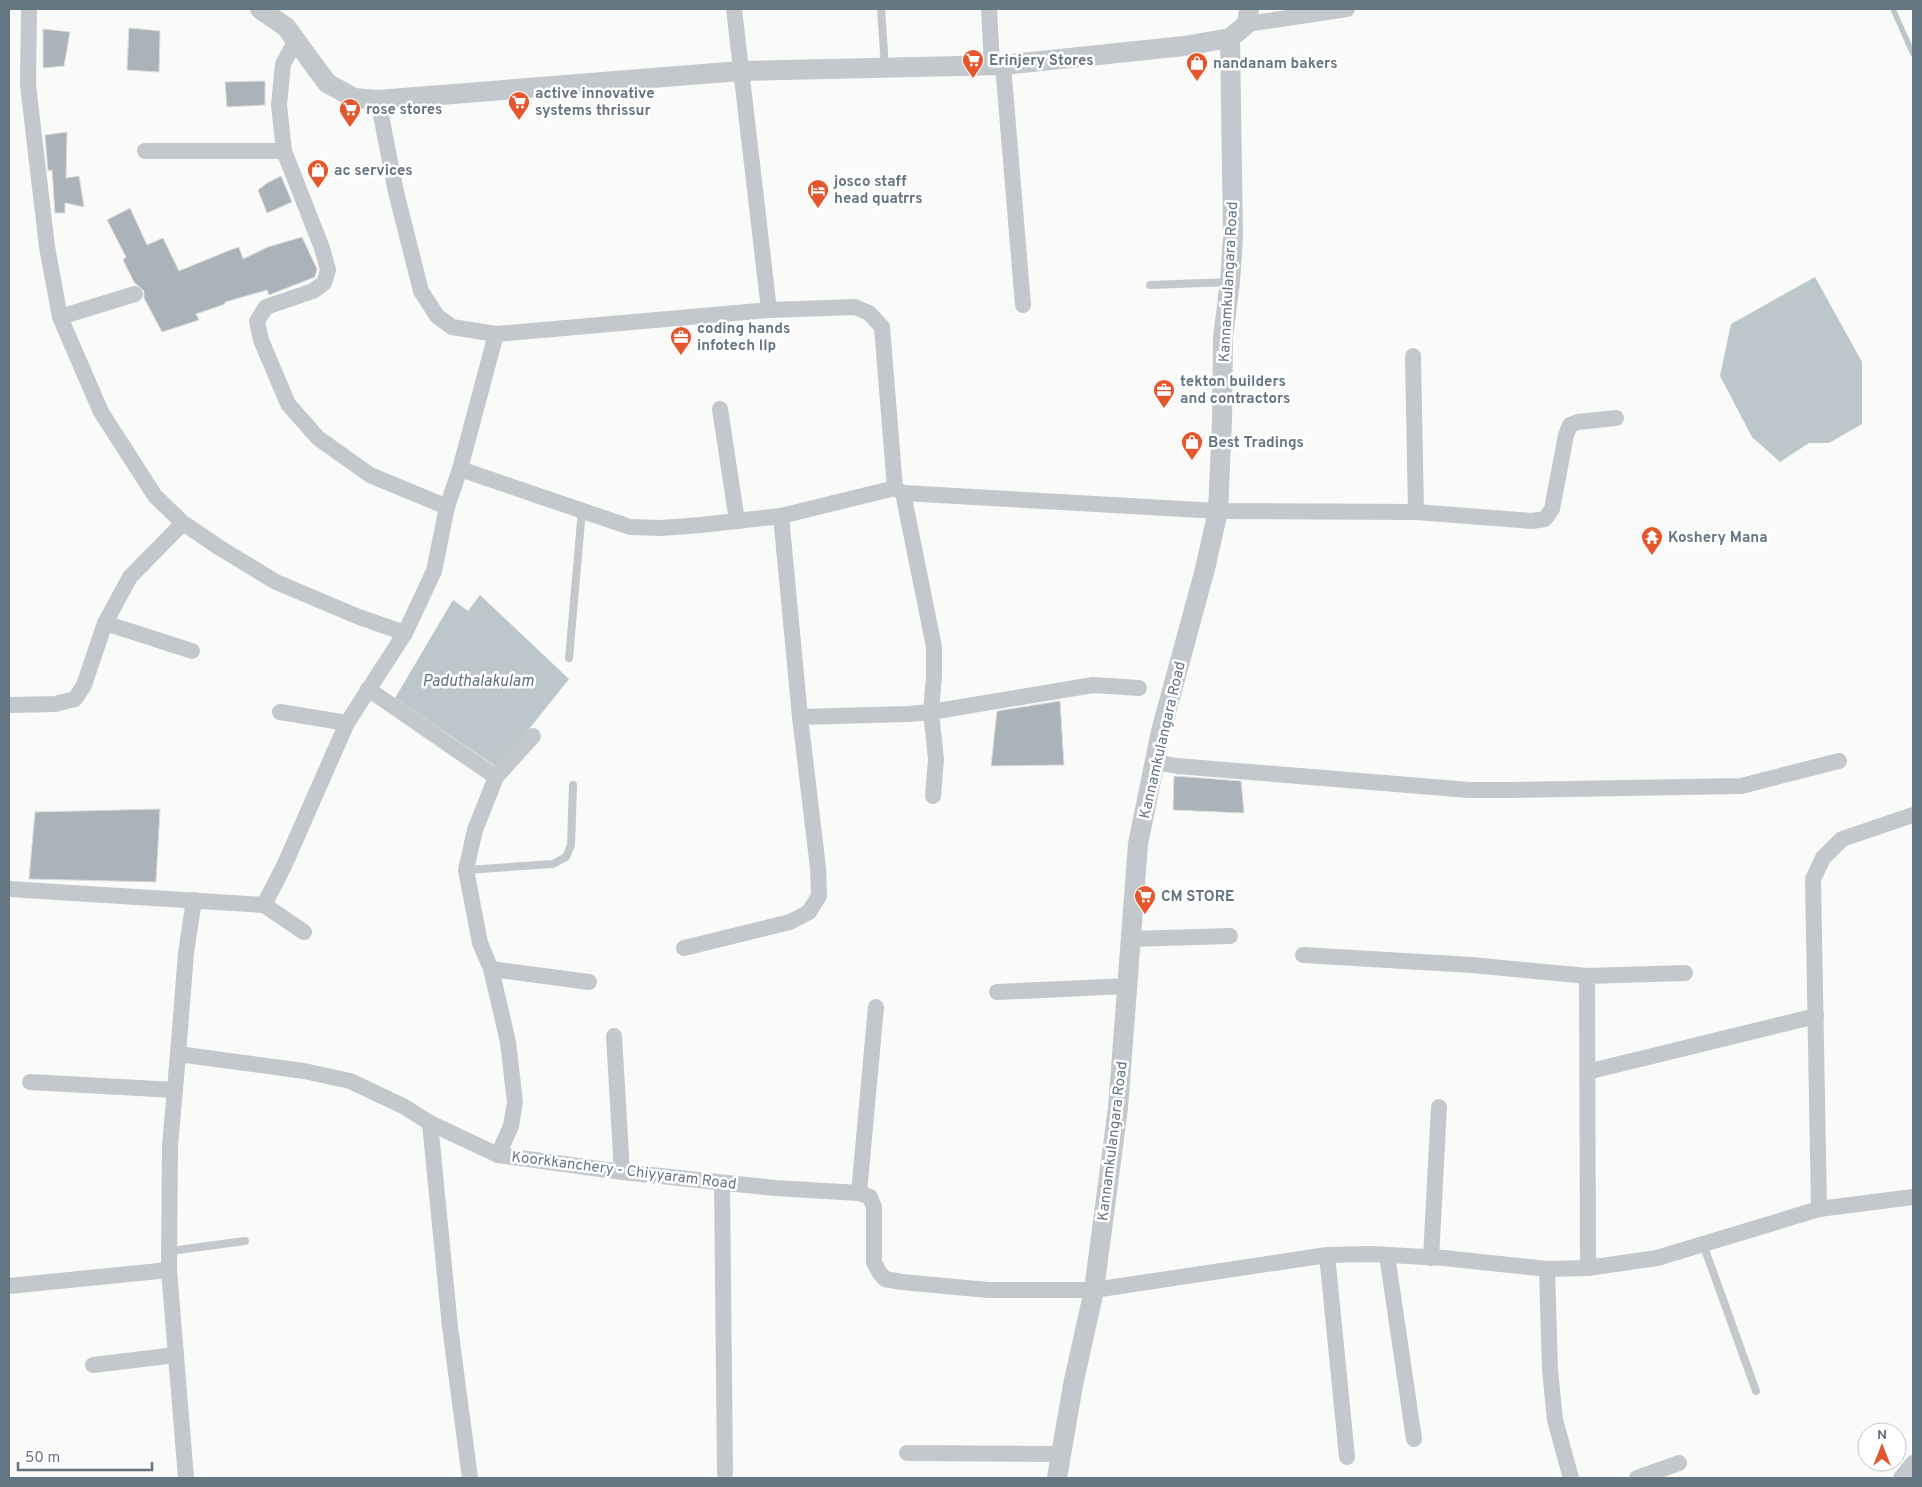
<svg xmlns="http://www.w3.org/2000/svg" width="1922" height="1487" font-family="Overpass,sans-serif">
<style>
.water{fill:#bbc7cb}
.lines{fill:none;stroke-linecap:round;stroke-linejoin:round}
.stream{stroke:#bbc7cb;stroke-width:5.5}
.building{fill:#aab3b9;stroke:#dcdcda}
.service{stroke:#c3c8cc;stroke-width:8}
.minor{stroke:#c3c8cc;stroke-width:16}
.tertiary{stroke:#c3c8cc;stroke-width:20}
.labels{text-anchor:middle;stroke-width:5;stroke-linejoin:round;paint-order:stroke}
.poi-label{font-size:15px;font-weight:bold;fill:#657683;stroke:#fff;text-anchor:start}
.street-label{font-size:15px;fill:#657683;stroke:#fff}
.water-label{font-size:16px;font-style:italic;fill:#60757c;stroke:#fff}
</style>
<rect width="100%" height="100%" fill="#fafaf8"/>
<g class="water">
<path d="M1815 277 1862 362V424L1829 443H1809L1780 462 1752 437 1720 376 1731 324Z"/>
<path d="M480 595 569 679 498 768 395 698 453 600 468 611Z"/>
</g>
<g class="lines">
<path class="stream" d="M1893 9 1913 54"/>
</g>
<g class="building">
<path d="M129 28 160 31 159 72 127 70Z"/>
<path d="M43 29 70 32 64 66 43 68Z"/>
<path d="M265 81V105L227 107 225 82Z"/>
<path d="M67 132 66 178 79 176 84 207 65 203V213H55L52 170 48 171 45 135Z"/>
<path d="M281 176 292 202 267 213 258 190 267 183Z"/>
<path d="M130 208 147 245 163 238 179 271 230 250 239 247 243 259 268 247 302 237 317 269 315 277 269 295 267 290 225 302V304L196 314 199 320 162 332 144 298V291L134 282 123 260 126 257 107 220Z"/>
<path d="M1060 701 1064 765 991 766 997 711Z"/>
<path d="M1174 776 1241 781 1244 813 1173 810Z"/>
<path d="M160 809 156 882 29 879 35 812Z"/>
</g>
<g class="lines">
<g class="service">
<path d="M881 9 885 67"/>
<path d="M1150 285 1230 282"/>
<path d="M569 658 582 510"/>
<path d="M466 870 553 864 566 857 571 845 573 785"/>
<path d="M1703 1244 1756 1391"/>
<path d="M170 1251 245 1241"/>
</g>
<g class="minor">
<path d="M29 9 28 85 47 247 60 317 101 412 155 496 183 523 220 548 276 582 359 617 405 633 434 571 447 507 460 469 496 334 452 327 437 316 421 291 396 192 378 100"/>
<path d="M734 9 769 310"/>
<path d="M989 9 992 65"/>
<path d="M1247 24 1347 9"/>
<path d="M295 42 283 64 279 105 284 151 322 248 328 270 324 283 313 291 266 307 257 321 261 340 288 404 318 438 370 475 447 507"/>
<path d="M1003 65 1023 305"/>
<path d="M145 151H284"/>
<path d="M60 317 135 294"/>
<path d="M496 334 769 310 855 307 869 313 882 327 895 488 903 493 1218 511 1416 512 1532 521 1545 519 1552 509 1566 435 1570 425 1578 422 1616 418"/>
<path d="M1413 356 1416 512"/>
<path d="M720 409 737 521"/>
<path d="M460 469 630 527 661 528 701 525 781 516"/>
<path d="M105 623 192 651"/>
<path d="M368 689 496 777"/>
<path d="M9 705 55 704 75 699 84 685 105 623 130 577 183 523"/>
<path d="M280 712 347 723"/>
<path d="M800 717 908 714 931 712 934 676V647L903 493"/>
<path d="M1155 762 1177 766 1469 790H1511L1741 786 1839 761"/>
<path d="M933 796 936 759 931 712 1093 685 1139 688"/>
<path d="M9 889 264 905 284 866 347 723 405 633"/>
<path d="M264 905 304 932"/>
<path d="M1130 939 1230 936"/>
<path d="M684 948 790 922 809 912 819 896 818 868 800 717 781 516 895 488"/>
<path d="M1303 955 1472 965 1587 976"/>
<path d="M491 969 589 982"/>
<path d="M997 992 1128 986"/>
<path d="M614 1036 622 1172"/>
<path d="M178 1054 186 953 194 900"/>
<path d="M1587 1072 1816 1016"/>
<path d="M30 1082 175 1090"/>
<path d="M430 1123 450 1327 470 1478"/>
<path d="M498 1155 511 1126 515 1102 508 1042 491 969 480 943 466 870 475 830 496 777 533 736"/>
<path d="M722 1183 725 1473"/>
<path d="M859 1193 876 1007"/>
<path d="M1819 1209 1813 879 1823 858 1842 839 1913 815"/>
<path d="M1327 1255 1347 1457"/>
<path d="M1387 1255 1414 1439"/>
<path d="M1431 1258 1439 1107"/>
<path d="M1588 1268 1587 976 1685 973"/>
<path d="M1547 1269 1550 1370 1555 1420 1571 1478"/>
<path d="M169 1270 186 1478"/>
<path d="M9 1286 169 1270 170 1146 178 1054 304 1071 350 1081 403 1106 430 1123 498 1155 622 1172 775 1188 859 1193 870 1197 874 1207V1262L879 1272 885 1279 902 1282 988 1290H1094L1327 1255 1370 1254 1444 1258 1547 1269 1588 1268 1657 1258 1819 1209 1913 1197"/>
<path d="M93 1365 176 1355"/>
<path d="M907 1453 1061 1454"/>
<path d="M1637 1478 1679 1463"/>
<path d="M1901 1478 1913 1463"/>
</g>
<g class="tertiary">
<path d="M260 9 286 27 327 83 354 98 378 100 740 71 1003 65 1184 46 1230 38 1247 24 1249 9"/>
<path d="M1057 1478 1073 1385 1094 1290 1118 1108 1138 844 1161 731 1205 569 1218 511 1222 421 1223 337 1230 282 1233 237 1230 38"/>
</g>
</g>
<defs>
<g id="supermarket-pin" transform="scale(1.125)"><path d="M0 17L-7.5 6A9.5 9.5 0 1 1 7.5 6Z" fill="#e4572e" stroke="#fff"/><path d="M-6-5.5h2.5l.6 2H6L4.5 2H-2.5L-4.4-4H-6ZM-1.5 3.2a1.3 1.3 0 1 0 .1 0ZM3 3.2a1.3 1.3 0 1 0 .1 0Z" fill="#fff"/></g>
<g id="shop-pin" transform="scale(1.125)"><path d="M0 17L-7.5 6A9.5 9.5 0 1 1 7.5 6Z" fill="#e4572e" stroke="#fff"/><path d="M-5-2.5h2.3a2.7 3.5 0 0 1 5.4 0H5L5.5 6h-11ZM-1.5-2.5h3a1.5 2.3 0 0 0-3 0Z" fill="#fff"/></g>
<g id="hotel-pin" transform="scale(1.125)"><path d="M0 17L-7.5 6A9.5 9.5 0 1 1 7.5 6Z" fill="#e4572e" stroke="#fff"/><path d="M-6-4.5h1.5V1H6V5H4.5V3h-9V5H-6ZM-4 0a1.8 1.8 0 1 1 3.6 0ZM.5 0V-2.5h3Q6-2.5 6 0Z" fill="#fff"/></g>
<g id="office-pin" transform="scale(1.125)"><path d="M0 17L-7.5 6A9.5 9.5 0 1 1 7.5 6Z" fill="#e4572e" stroke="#fff"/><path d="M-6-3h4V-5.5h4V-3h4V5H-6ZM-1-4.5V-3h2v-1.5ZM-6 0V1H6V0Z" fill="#fff"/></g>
<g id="temple-pin" transform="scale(1.125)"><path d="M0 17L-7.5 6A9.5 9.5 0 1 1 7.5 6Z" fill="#e4572e" stroke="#fff"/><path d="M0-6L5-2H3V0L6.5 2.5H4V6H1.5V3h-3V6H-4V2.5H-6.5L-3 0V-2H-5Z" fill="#fff"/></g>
</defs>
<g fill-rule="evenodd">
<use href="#supermarket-pin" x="973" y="60"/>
<use href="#shop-pin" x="1197" y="63"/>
<use href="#supermarket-pin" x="519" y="102"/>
<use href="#supermarket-pin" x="350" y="109"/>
<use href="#shop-pin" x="318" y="170"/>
<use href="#hotel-pin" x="818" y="190"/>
<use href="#office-pin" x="681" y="337"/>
<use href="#office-pin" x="1164" y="390"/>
<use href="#shop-pin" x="1192" y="442"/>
<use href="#temple-pin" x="1652" y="537"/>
<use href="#supermarket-pin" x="1145" y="896"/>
</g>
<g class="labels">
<g class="poi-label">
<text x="989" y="65">Erinjery Stores</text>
<text x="1213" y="68">nandanam bakers</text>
<text x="535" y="98">active innovative<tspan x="535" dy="17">systems thrissur</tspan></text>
<text x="366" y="114">rose stores</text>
<text x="334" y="175">ac services</text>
<text x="834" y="186">josco staff<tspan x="834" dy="17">head quatrrs</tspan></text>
<text x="697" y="333">coding hands<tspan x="697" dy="17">infotech llp</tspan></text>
<text x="1180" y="386">tekton builders<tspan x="1180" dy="17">and contractors</tspan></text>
<text x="1208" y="447">Best Tradings</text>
<text x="1668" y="542">Koshery Mana</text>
<text x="1161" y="901">CM STORE</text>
</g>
<g class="street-label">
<text transform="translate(1228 282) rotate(-87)" y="5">Kannamkulangara Road</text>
<text transform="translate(1162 740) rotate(-77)" y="5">Kannamkulangara Road</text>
<text transform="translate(1112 1141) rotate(-83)" y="5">Kannamkulangara Road</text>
<text transform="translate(624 1170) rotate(7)" y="5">Koorkkanchery - Chiyyaram Road</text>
</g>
<g class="water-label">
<text x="478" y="686">Paduthalakulam</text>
</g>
</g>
<rect width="1922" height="1487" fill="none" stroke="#657683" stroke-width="20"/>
<g transform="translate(1882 1447)"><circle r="24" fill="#ffffff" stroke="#c1c8cd"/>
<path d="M0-4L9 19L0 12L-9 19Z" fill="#e4572e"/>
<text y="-8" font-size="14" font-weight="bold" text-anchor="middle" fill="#657683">N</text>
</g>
<path d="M18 1462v8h134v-8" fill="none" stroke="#657683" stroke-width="2.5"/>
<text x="25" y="1462" font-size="15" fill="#657683" stroke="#ffffff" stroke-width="4" paint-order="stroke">50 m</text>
</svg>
